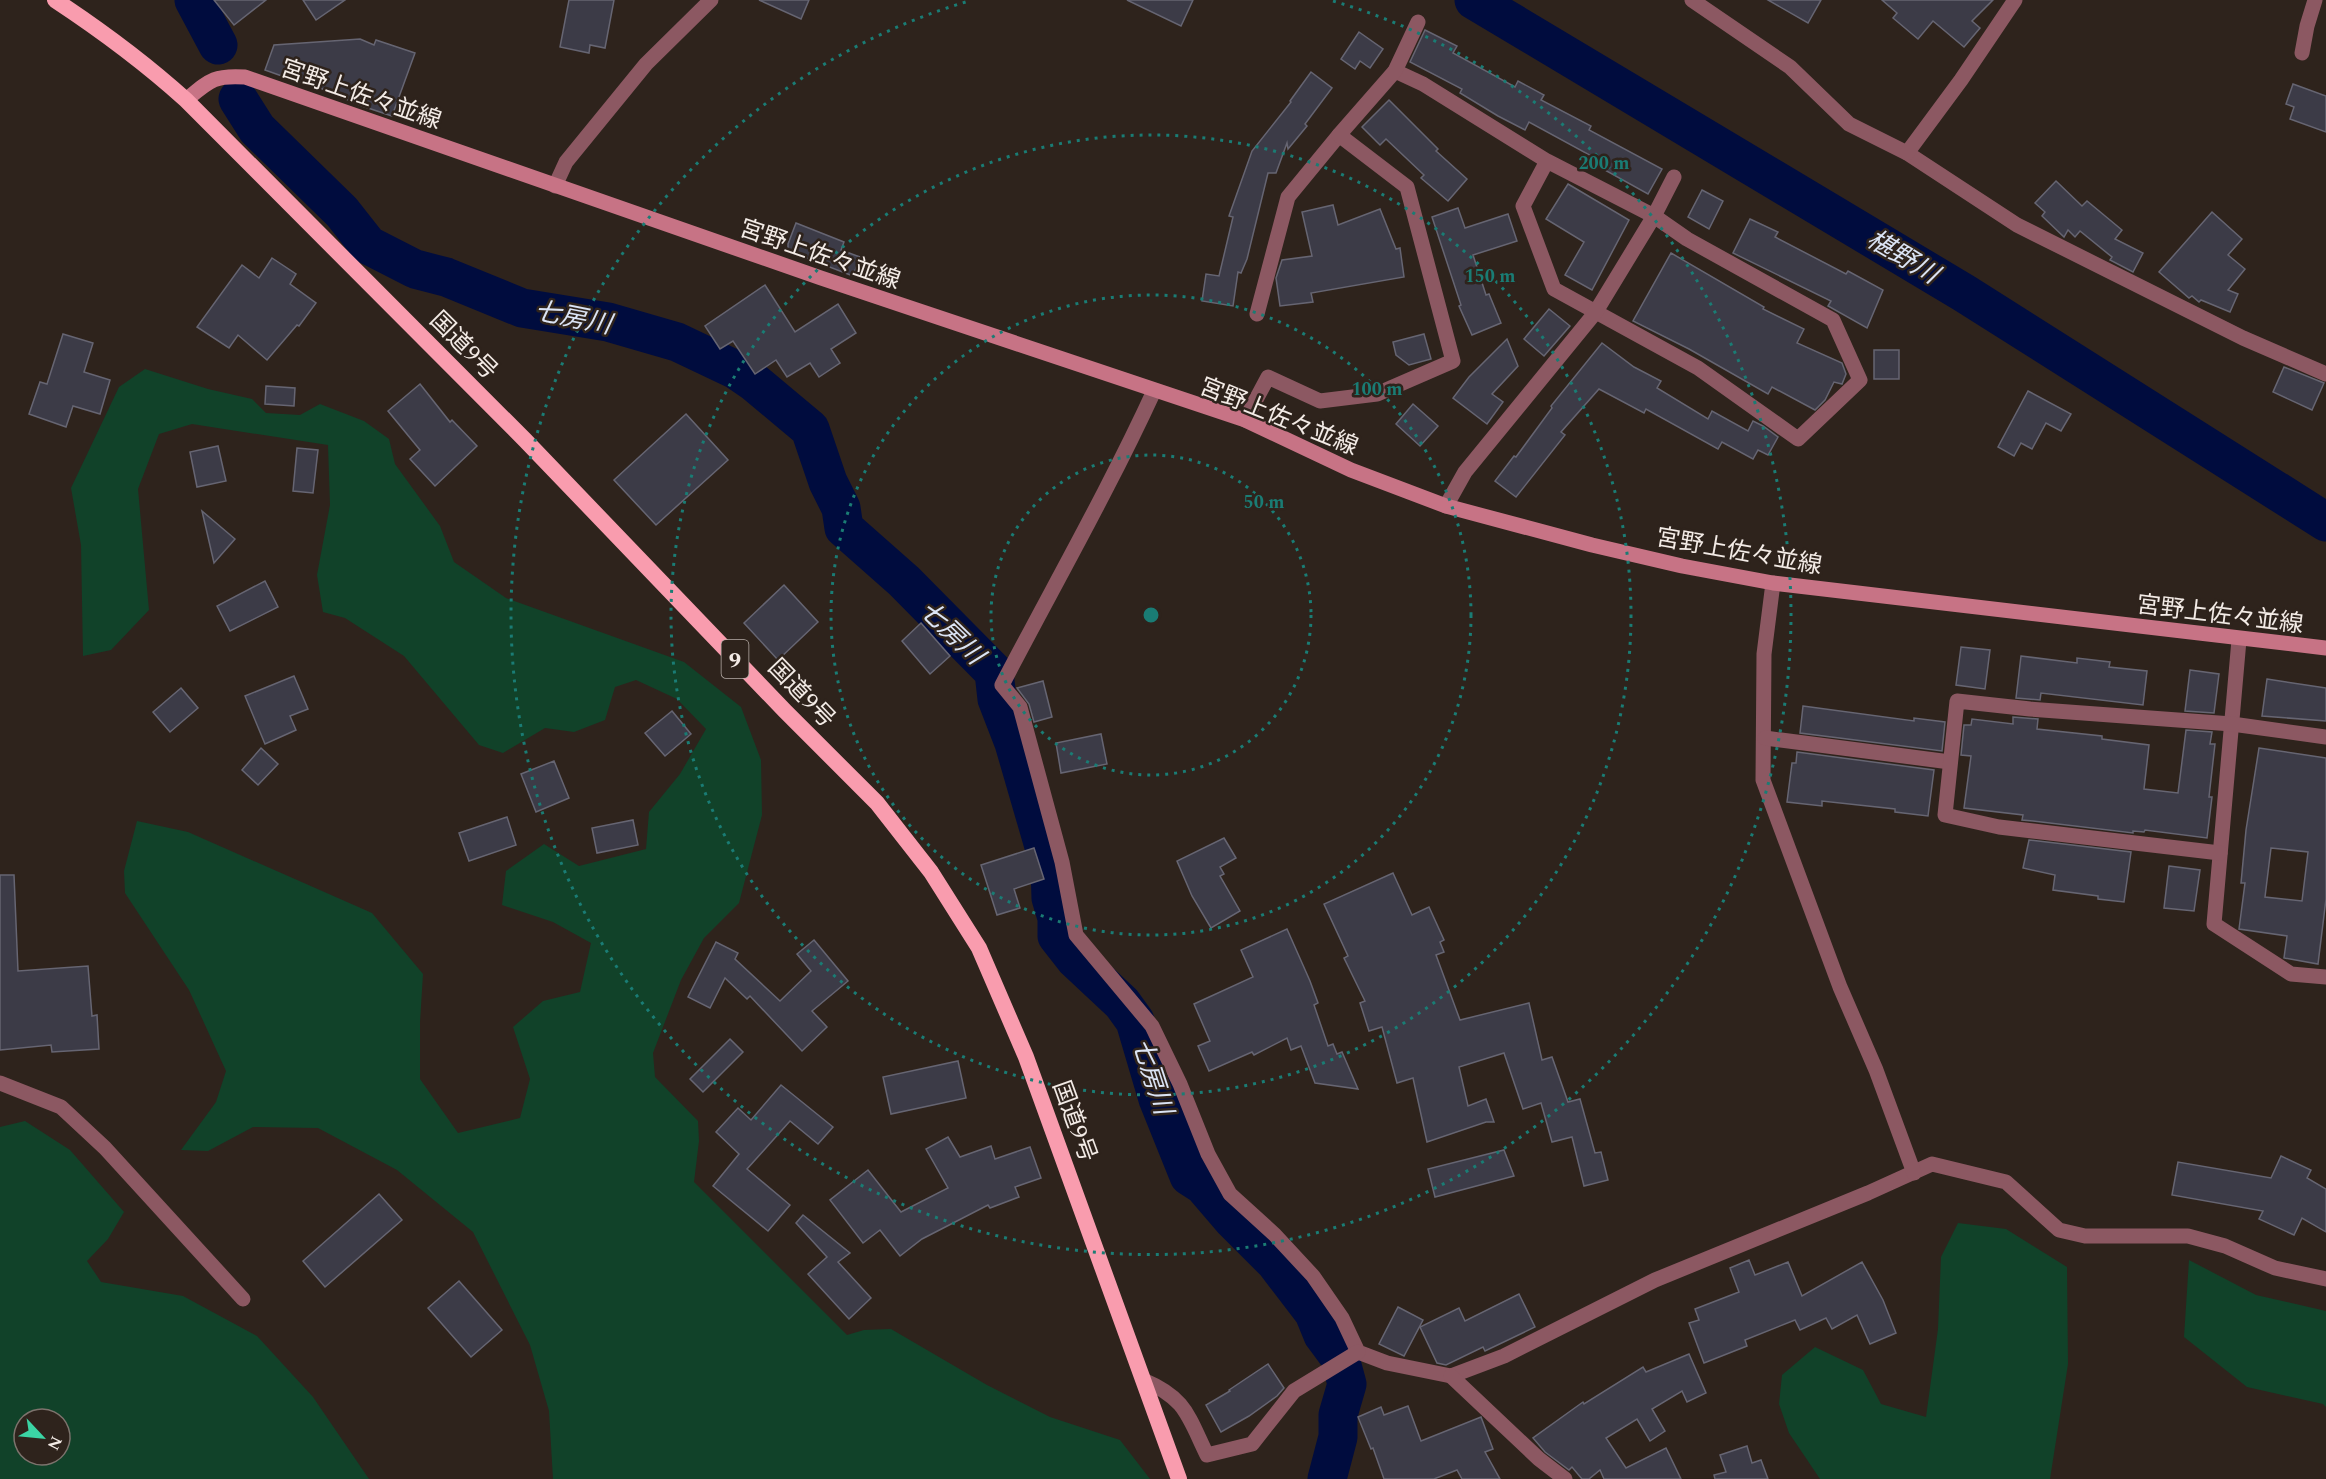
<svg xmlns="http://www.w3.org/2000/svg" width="2326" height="1479" font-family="Spectral,'Noto Sans JP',serif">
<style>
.green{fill:#114229;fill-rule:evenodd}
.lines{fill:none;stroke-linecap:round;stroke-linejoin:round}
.river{stroke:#000c3e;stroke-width:39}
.building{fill:#3c3b47;stroke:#666572;stroke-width:1.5;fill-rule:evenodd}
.minor{stroke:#8c5862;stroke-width:15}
.secondary{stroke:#c77385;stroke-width:15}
.trunk{stroke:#f99cae;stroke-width:16}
.ring{fill:none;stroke:#1a7c74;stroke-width:3;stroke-dasharray:3 6}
.labels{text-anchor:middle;stroke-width:5;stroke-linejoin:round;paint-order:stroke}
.shield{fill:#2e231c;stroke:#b8afa9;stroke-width:1.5}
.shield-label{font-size:22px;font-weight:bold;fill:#f3ebe6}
.street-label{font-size:24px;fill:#f3ebe6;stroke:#2e231c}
.water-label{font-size:26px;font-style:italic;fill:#dbe4f5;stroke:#2e231c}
.centre{fill:#1a7c74;stroke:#2e231c;stroke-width:3}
.ring-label{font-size:18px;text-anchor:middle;font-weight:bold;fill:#1a7c74;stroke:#2e231c;stroke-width:5;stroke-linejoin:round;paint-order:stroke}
</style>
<rect width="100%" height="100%" fill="#2e231c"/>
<g class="green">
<path d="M145 369 208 389 252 399 266 413 300 415 320 404 364 421 389 439 395 464 440 526 454 562 506 598 684 662 741 707 761 760 762 815 739 903 704 938 681 980 653 1053 655 1077 698 1121 699 1141 694 1182 847 1335 864 1330 891 1329 987 1385 1050 1417 1120 1440 1150 1479H553L549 1411 530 1345 473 1232 397 1170 318 1128 253 1127 208 1151 181 1150 216 1102 226 1071 189 990 125 893 124 871 137 821 188 832 372 913 423 974 420 1022V1079L458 1133 520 1118 530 1079 513 1027 543 1001 580 992 591 943 553 922 502 905 506 871 544 844 579 866 646 849 649 812 680 774 706 729 677 699 636 680 615 687 605 720 574 732 545 728 503 753 479 745 404 656 345 618 323 612 317 575 330 505 328 445 192 424 159 434 138 489 149 610 111 650 83 656 81 545 71 488 119 387Z"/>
<path d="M25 1121 70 1150 124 1212 108 1239 87 1261 101 1282 183 1296 257 1336 313 1397 369 1479H0V1127ZM24 1419H60V1455H24Z"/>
<path d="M1958 1223 2006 1229 2067 1267 2068 1364 2050 1479H1820L1789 1433 1779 1404 1782 1375 1815 1347 1863 1370 1881 1404 1926 1417 1938 1329 1941 1257Z"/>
<path d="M2189 1260 2256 1295 2326 1311V1407L2323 1404 2247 1387 2184 1337Z"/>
</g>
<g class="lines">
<g class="river">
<path d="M194 0 218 45"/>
<path d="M1474 0 1964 293 2326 522"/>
<path d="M238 99 257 129 342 212 368 245 415 269 446 277 522 308 608 322 677 342 736 370 755 383 810 429 828 482 841 508 844 528 904 581 994 672 997 699 1014 743 1050 867 1051 898 1057 918V936L1075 959 1122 1003 1135 1021 1158 1099 1189 1176 1203 1185 1233 1220 1275 1262 1314 1313 1323 1335 1340 1358 1347 1384 1338 1415V1437L1327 1479"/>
</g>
</g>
<g class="building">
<path d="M214 0H266L234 25Z"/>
<path d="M303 0H345L316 20Z"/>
<path d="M569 0H614L605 48 590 45 589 53 560 47Z"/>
<path d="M759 0H809L801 19Z"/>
<path d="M1127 0H1193L1181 26Z"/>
<path d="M1768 0H1821L1808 23Z"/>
<path d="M1882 0H1993L1972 21 1980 28 1964 47 1933 21 1918 39 1893 18 1897 13Z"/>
<path d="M1425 30 1457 46 1453 53 1515 87 1518 81 1544 95 1541 100 1591 126 1589 130 1662 169 1648 194 1594 164 1597 159 1529 122 1525 130 1498 116 1460 93 1462 89 1410 62Z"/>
<path d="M1359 32 1383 49 1370 68 1360 61 1355 69 1341 59Z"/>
<path d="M360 39 374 45 376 40 415 53 392 116 362 106 311 84 310 86 265 70 274 45Z"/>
<path d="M1311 72 1332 88 1305 124 1307 126 1288 149 1287 143 1276 173H1268L1247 259 1241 273 1238 272 1233 306 1202 301 1206 274 1219 276 1233 217 1229 216 1252 151 1291 102 1290 101Z"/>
<path d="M2293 84 2326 96V132L2290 119 2294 107 2286 104Z"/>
<path d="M1389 100 1438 149 1436 151 1467 179 1448 201 1421 178 1424 175 1386 139 1380 145 1362 127Z"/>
<path d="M2056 181 2082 206 2087 201 2122 230 2115 239 2143 253 2133 272 2110 260 2112 257 2080 231 2075 237 2068 230 2064 237 2042 216 2045 212 2035 203Z"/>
<path d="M1568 184 1629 220 1592 290 1565 275 1584 242 1546 219Z"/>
<path d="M1702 190 1723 201 1709 229 1688 217Z"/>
<path d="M1333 205 1338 225 1380 209 1396 249 1400 248 1404 277 1311 293 1313 302 1280 306 1276 278 1282 260 1312 256 1302 212Z"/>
<path d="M1458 208 1465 228 1508 214 1517 241 1473 255 1486 295 1489 294 1501 323 1472 335 1459 306 1461 305 1432 217Z"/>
<path d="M2212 212 2242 239 2228 255 2245 269 2228 290 2238 294 2230 312 2201 300 2199 302 2192 296 2189 298 2159 272Z"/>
<path d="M1750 219 1778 232 1775 237 1846 274 1848 271 1883 290 1867 328 1828 306 1831 301 1733 253Z"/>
<path d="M796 223 844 242 841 250 860 257 853 276 788 251V244Z"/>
<path d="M1671 253 1764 307 1763 309 1804 329 1797 343 1842 363 1846 374 1842 384 1834 382 1825 400 1815 410 1772 387 1768 394 1689 349 1633 321Z"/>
<path d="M272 258 296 274 290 284 316 303 299 326 297 325 267 360 238 335 229 348 197 327 242 265 259 278Z"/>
<path d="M765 285 795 332 838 304 856 333 831 349 840 363 819 377 810 363 787 377 776 360 755 374 733 341 720 349 705 326Z"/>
<path d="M1549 309 1570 326 1544 356 1524 339Z"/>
<path d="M63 334 93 343 84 372 110 380 100 414 73 406 66 427 29 414 40 382 47 384Z"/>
<path d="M1424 334 1431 359 1409 365 1396 355 1393 342Z"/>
<path d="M1507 339 1518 366 1492 394 1503 402 1487 424 1453 398 1469 377Z"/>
<path d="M1602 343 1634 367 1661 381 1657 388 1708 419 1712 411 1748 431 1753 421 1763 426 1778 437 1768 455 1758 450 1753 459 1722 442 1718 449 1646 409 1644 413 1599 389 1561 432 1565 435 1516 497 1495 481 1514 456 1516 457 1552 408 1551 406Z"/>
<rect x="1874" y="350" width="25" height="29"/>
<path d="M2284 367 2324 383 2312 410 2273 392Z"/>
<path d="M420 384 450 422 452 420 477 446 435 486 410 459 420 450 388 411Z"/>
<path d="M266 386 295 388 294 406 265 404Z"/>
<path d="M2028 391 2071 414 2061 431 2046 423 2032 449 2021 443 2014 456 1998 447Z"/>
<path d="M1413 404 1438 426 1420 446 1396 424Z"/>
<path d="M686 414 728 460 656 525 614 480Z"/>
<path d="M218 446 226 481 197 487 190 452Z"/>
<path d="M297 448 318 450 313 493 293 491Z"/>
<path d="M202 511 235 539 214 563Z"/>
<path d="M265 581 278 607 230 631 217 606Z"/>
<path d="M784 585 818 622 778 660 744 623Z"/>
<path d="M921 623 950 656 930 674 902 641Z"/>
<path d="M1961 647 1990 650 1985 689 1956 685Z"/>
<path d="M2021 656 2077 663V658L2110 662 2109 667 2147 671 2143 705 2041 693 2040 700 2016 698Z"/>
<path d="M2190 670 2219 674 2214 713 2185 711Z"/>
<path d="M294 676 308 709 290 716 296 730 265 744 245 696Z"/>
<path d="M2267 679 2326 688V721L2262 716Z"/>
<path d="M1043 681 1052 717 1034 722 1029 704 1017 688Z"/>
<path d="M181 688 198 708 170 732 153 712Z"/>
<path d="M1803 706 1914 721V718L1945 722 1942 751 1800 733Z"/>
<path d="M672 711 691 734 665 756 645 733Z"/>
<path d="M2013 717 2038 719 2037 729 2102 736V739L2149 745 2144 789 2178 793 2186 730 2212 732 2210 744H2215L2209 797H2212L2207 838 2145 830 2144 832 2133 831V833L2033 821 2022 820 2023 815 1964 808 1971 756 1961 755 1964 725H1971L1972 719 2013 724Z"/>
<path d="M1101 734 1107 764 1061 773 1056 743Z"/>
<path d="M261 748 278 764 258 785 242 770Z"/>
<path d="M2259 748 2326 758V899L2318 964 2284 958 2287 936 2239 929 2245 883H2241L2246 830ZM2271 848 2308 852 2302 901 2265 897Z"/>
<path d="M1797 752 1934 770 1928 816 1895 812V809L1822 801V806L1787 802 1792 763H1796Z"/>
<path d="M554 761 569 798 536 812 521 774Z"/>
<path d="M507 817 516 845 469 861 459 833Z"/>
<path d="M633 820 638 845 597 853 592 828Z"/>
<path d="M1224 838 1236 858 1220 867 1224 874 1220 876 1240 911 1211 928 1192 896 1177 861Z"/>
<path d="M2029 840 2131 852 2124 902 2098 899V896L2053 890 2055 875 2023 868Z"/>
<path d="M1034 848 1044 879 1014 889 1020 908 997 915 981 865Z"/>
<path d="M2169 866 2200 870 2194 911 2164 908Z"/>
<path d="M1393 873 1412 915 1429 907 1444 940 1440 942 1444 952 1436 955 1460 1020 1529 1003 1542 1060 1552 1057 1568 1102 1580 1099 1595 1153 1601 1152 1608 1180 1584 1186 1572 1137 1552 1142 1541 1103 1523 1109 1504 1053 1459 1067 1468 1106 1486 1099 1494 1122H1486L1427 1142 1413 1078 1397 1083 1382 1027 1369 1031 1360 1003 1365 1001 1344 958 1348 956 1324 904Z"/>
<path d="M0 875H14L18 971 88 966 92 1016 97 1015 99 1049 52 1052 51 1045 0 1050Z"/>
<path d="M1287 929 1310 981 1318 1003 1314 1005 1328 1046 1333 1044 1337 1054 1342 1052 1358 1089 1315 1083 1301 1046 1291 1050 1287 1038 1254 1055 1252 1052 1209 1071 1198 1046 1210 1041 1194 1004 1253 977 1241 950Z"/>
<path d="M814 940 848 981 812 1011 827 1027 802 1051 750 996 747 999 725 978 710 1008 688 997 716 942 738 953 735 959 780 1001 811 971 797 954Z"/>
<path d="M730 1039 743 1052 703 1092 690 1079Z"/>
<path d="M958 1061 966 1098 891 1114 883 1077Z"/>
<path d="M781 1085 833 1127 818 1144 790 1121 747 1169 790 1205 768 1231 713 1186 739 1154 716 1132 738 1108 751 1120Z"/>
<path d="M948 1137 960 1157 991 1146 995 1159 1030 1147 1041 1178 1015 1187 1019 1197 990 1208 988 1205 922 1239 900 1256 880 1230 863 1243 830 1200 868 1170 901 1212 948 1188 926 1149Z"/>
<path d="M1504 1150 1514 1176 1435 1197 1428 1169Z"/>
<path d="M2281 1156 2311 1170 2307 1178 2326 1189V1232L2302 1218 2294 1235 2259 1219 2263 1211 2172 1195 2178 1162 2271 1178Z"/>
<path d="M379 1194 402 1220 325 1287 303 1261Z"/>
<path d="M803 1215 850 1253 838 1262 871 1298 849 1319 808 1274 827 1257 796 1223Z"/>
<path d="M1749 1260 1755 1275 1788 1262 1802 1296 1862 1262 1883 1300 1896 1333 1870 1344 1857 1315 1832 1329 1826 1318 1800 1330 1795 1320 1745 1340 1747 1346 1704 1363 1689 1323 1699 1320 1695 1309 1739 1292 1730 1268Z"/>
<path d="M459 1281 502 1330 471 1357 428 1308Z"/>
<path d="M1519 1294 1535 1327 1485 1351 1483 1347 1446 1365 1437 1363 1420 1327 1459 1308 1465 1321Z"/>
<path d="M1398 1307 1423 1320 1404 1356 1379 1344Z"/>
<path d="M1689 1354 1706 1393 1687 1402 1682 1391 1652 1409 1665 1431 1650 1441 1637 1419 1606 1438 1626 1468 1666 1448 1681 1479H1604L1600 1470 1589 1479H1582L1572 1467 1569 1470 1545 1452 1533 1438 1583 1402 1584 1404 1643 1367 1646 1372Z"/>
<path d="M1268 1364 1284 1388 1277 1396 1249 1416 1221 1432 1206 1405 1230 1391 1229 1390Z"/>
<path d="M1408 1406 1421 1441 1481 1417 1493 1449 1485 1452 1500 1479H1462L1457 1470 1434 1479H1384L1373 1448 1371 1449 1358 1417 1381 1407 1384 1415Z"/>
<path d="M1747 1446 1752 1463 1761 1460 1768 1479H1715L1714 1475 1726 1472 1720 1455Z"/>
</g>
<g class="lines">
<g class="minor">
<path d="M1692 0 1790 67 1849 124 1907 153 2017 225 2243 338 2326 374"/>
<path d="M2302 53 2307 26 2315 0"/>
<path d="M1395 71 1423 84 1547 161 1654 216 1687 239 1833 320 1860 380 1798 439 1698 368 1554 289 1523 206 1547 161"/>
<path d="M1907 153 1961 80 2015 0"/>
<path d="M555 186 566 162 646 64 711 0"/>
<path d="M1257 314 1288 197 1339 135"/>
<path d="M1154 391C1108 491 1053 587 1002 685L1020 707 1062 862 1076 935 1152 1026 1180 1084 1208 1154 1230 1194 1275 1235 1313 1276 1342 1318 1358 1352 1387 1363 1451 1376 1504 1356 1655 1280 1868 1193 1932 1164 2006 1182 2059 1230 2085 1236H2188L2225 1246 2275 1268 2326 1279"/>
<path d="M1245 420 1268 377 1320 401 1377 394 1453 361 1407 187 1339 135 1395 71 1418 22"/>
<path d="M1446 506 1465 472 1595 313 1654 216 1674 177"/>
<path d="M1773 583 1764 654 1763 780 1840 987 1876 1070 1914 1173"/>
<path d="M2239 640 2214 924 2291 974 2326 977"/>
<path d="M1765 738 1950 762"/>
<path d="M2220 853 1999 827 1945 815 1957 701 2030 709 2232 724 2326 737"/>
<path d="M0 1083 61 1107 105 1148 243 1299"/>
<path d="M1451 1376 1539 1459 1565 1479"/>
<path d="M1143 1380C1186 1398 1188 1416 1207 1455L1252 1444 1294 1391 1358 1352"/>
</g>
<path class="secondary" d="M186 100C210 80 214 75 245 77L821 278 1245 420 1351 470 1446 506 1592 545 1682 566 1773 583 2326 648"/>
<path class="trunk" d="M55 0C102 31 145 63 186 100L525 440 785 711 877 803 931 872 979 948 1026 1057 1179 1479"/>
</g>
<g class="ring">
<circle cx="1151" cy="615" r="160"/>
<circle cx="1151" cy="615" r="320"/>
<circle cx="1151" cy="615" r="480"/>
<path d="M1333 1A640 640 0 1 1 969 1"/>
</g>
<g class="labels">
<rect class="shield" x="721.5" y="640" width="27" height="38" rx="4.5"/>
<g class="shield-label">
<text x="735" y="667">9</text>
</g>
<g class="street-label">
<text transform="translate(361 94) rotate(19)" y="8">宮野上佐々並線</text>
<text transform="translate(820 254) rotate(19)" y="8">宮野上佐々並線</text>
<text transform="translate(464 345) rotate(45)" y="8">国道9号</text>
<text transform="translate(1279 416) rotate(22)" y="8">宮野上佐々並線</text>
<text transform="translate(1739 551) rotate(10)" y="8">宮野上佐々並線</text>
<text transform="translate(2220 614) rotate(7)" y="8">宮野上佐々並線</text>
<text transform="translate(802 693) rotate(46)" y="8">国道9号</text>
<text transform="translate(1075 1121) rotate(70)" y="8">国道9号</text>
</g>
<g class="water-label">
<text transform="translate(1903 256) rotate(31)" y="9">椹野川</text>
<text transform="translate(573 317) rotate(11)" y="9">七房川</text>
<text transform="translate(952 632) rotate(44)" y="9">七房川</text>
<text transform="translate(1153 1076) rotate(72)" y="9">七房川</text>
</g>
</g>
<circle cx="1151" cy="615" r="9" class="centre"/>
<g class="ring-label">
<text x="1604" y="169">200 m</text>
<text x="1490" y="282">150 m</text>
<text x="1377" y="395">100 m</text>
<text x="1264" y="508">50 m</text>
</g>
<g transform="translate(42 1437) rotate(116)"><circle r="28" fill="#2e231c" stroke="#7d736d" stroke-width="1.5"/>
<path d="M0-4.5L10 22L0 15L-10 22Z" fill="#3bd4a4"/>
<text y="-9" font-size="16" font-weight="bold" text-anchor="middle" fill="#f3ebe6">N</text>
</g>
</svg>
